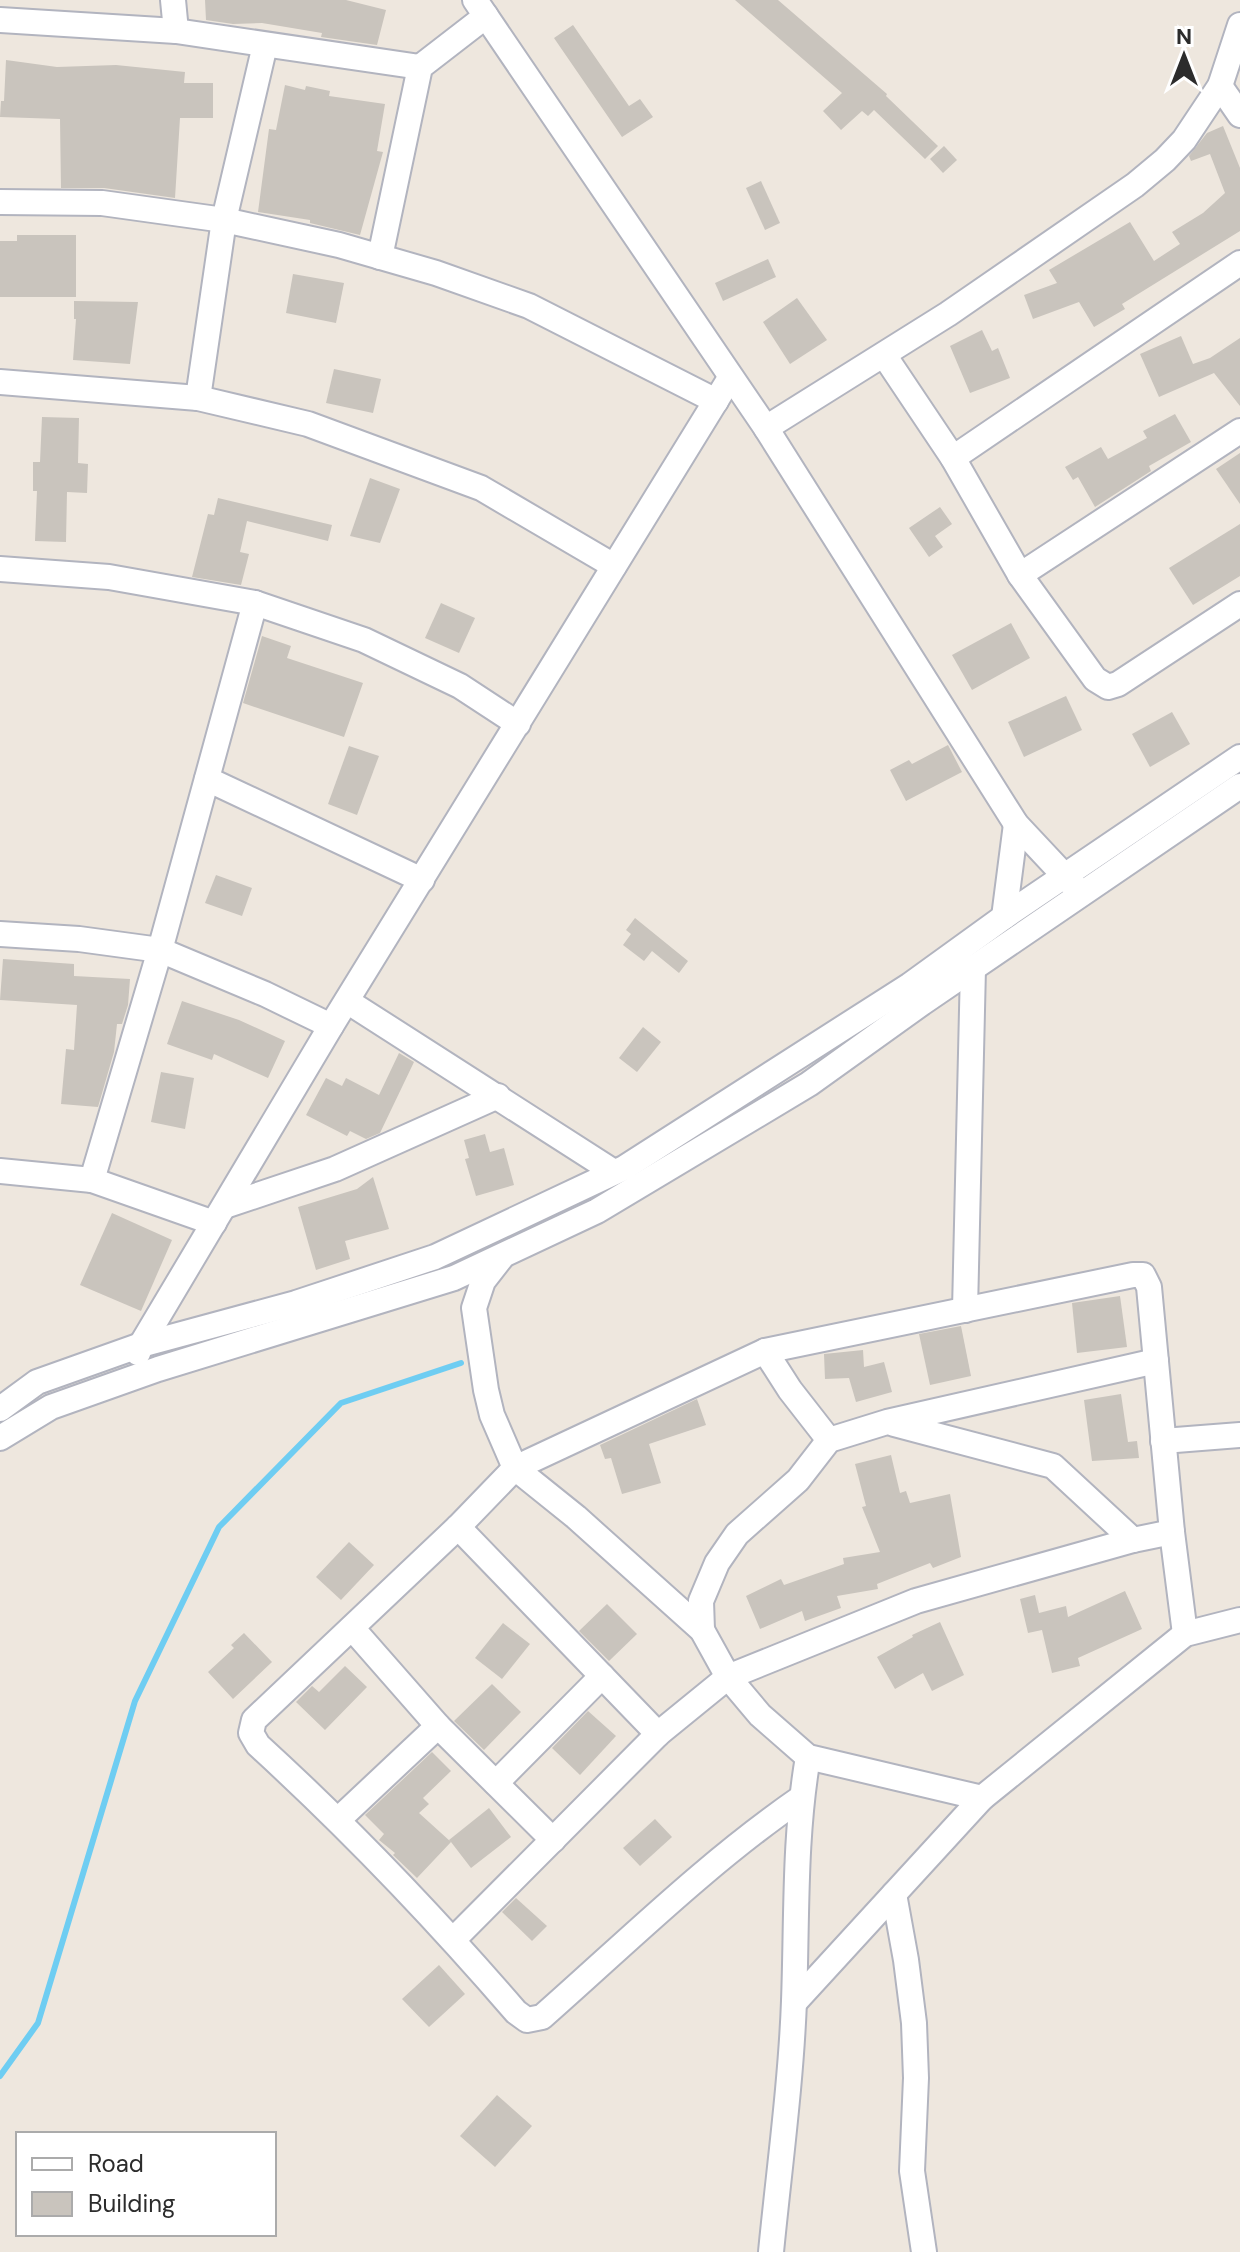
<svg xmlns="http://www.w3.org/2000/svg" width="1240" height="2252" font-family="'DM Sans',sans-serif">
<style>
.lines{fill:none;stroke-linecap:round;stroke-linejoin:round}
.stream{stroke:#6ecdf2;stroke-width:6}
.building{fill:#c9c4bd}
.street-casing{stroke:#b2b4bf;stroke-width:28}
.street{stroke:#fff;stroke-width:24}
</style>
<rect width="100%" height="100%" fill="#eee7de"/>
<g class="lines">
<path class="stream" d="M0 2076 38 2023 135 1701 219 1527 341 1403 461 1363"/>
</g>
<g class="building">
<path d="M205 0H346L386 10 377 45 321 37 322 33 262 23 233 24 206 20Z"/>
<path d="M735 0H778L887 94 886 96 938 146 925 159 874 110 868 116 862 111 841 130 823 111 842 93Z"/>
<path d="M573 25 629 106 640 99 653 117 622 137 554 38Z"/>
<path d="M6 60 57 67 116 65 185 72 184 83H213V118H180L175 198 104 188H61L60 119 0 117 1 101H4Z"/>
<path d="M285 85 305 90 306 86 330 91 329 96 385 104 377 151 383 152 360 235 310 223V220L258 212 269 129 276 130Z"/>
<path d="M1223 126 1240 168V231L1122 304 1125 309 1094 327 1079 302 1033 319 1024 295 1057 283 1049 270 1130 222 1154 261 1180 244 1172 232 1203 213 1225 193 1210 154 1191 161 1189 156 1207 133Z"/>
<path d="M944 146 957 160 943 173 930 159Z"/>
<path d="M761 181 780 223 765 230 746 188Z"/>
<path d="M17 235H76V297H0V241H17Z"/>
<path d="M768 259 776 277 723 301 715 283Z"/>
<path d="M293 274 344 283 336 323 286 313Z"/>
<path d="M797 298 827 340 790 364 763 322Z"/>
<path d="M74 301 138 302 130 364 73 360 76 319H74Z"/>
<path d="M982 330 992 351 998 348 1010 378 970 393 950 346Z"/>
<path d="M1181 336 1193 364 1210 358 1240 338V406L1214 373 1159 397 1140 354Z"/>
<path d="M334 369 381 379 373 413 326 403Z"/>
<path d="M1175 414 1191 442 1149 466 1151 471 1095 507 1078 477 1073 480 1065 467 1101 447 1108 459 1147 438 1143 431Z"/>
<path d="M42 417 79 418 78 463 88 464 87 493 67 492 66 542 35 541 37 491H33V462H40Z"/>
<path d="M1240 453V504L1216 469Z"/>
<path d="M370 478 400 489 380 543 350 536Z"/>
<path d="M218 498 332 525 328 541 247 521 240 552 249 554 241 585 192 577 208 514 214 515Z"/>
<path d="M940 507 952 524 935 536 943 547 929 557 909 528Z"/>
<path d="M1240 524V576L1193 605 1169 568Z"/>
<path d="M441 603 475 618 459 653 425 638Z"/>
<path d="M1011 623 1030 658 972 690 952 655Z"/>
<path d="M262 636 291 646 287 658 363 683 344 737 243 703Z"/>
<path d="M1066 696 1082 730 1024 757 1008 722Z"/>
<path d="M1172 712 1190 744 1150 767 1132 734Z"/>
<path d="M948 745 962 772 906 801 890 770 909 760 912 764Z"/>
<path d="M349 746 379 756 357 815 328 804Z"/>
<path d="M216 875 252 888 242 916 205 903Z"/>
<path d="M635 918 688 961 679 973 652 951 644 961 623 945 631 934 626 930Z"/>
<path d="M3 959 74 964V976L130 979 128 1005 122 1024H117L114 1052 98 1107 61 1104 66 1049 74 1050 77 1005 0 1000Z"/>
<path d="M182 1001 239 1020 285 1041 268 1078 214 1054 212 1060 167 1044Z"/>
<path d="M643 1027 661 1042 637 1072 619 1058Z"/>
<path d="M399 1053 414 1062 380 1133 366 1139 350 1131 347 1136 306 1115 326 1078 342 1086 346 1078 379 1095Z"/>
<path d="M161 1072 194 1078 185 1129 151 1122Z"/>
<path d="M485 1134 490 1152 504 1148 514 1185 476 1196 465 1159 469 1158 464 1140Z"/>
<path d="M373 1177 389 1229 345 1241 350 1259 316 1270 298 1207 357 1189Z"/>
<path d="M112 1213 172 1240 141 1311 80 1285Z"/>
<path d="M1120 1296 1127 1347 1077 1353 1072 1303Z"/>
<path d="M961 1326 971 1376 930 1385 919 1334Z"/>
<path d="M863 1350 864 1367 884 1362 892 1392 856 1402 849 1378 825 1379 824 1354Z"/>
<path d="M1121 1394 1128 1442 1137 1441 1139 1458 1092 1461 1084 1400Z"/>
<path d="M697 1399 706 1425 649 1444 661 1483 622 1494 611 1458 605 1459 600 1445Z"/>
<path d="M891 1455 900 1493 906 1491 910 1503 950 1494 961 1557 933 1568 930 1563 877 1584 878 1589 837 1596 841 1608 805 1621 802 1611 760 1629 746 1596 781 1579 784 1585 844 1564 843 1558 880 1552 862 1507 866 1506 855 1464Z"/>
<path d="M349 1542 374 1565 341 1600 316 1577Z"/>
<path d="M1125 1591 1142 1629 1078 1658 1080 1666 1052 1673 1042 1630 1028 1633 1020 1599 1035 1595 1039 1613 1066 1606 1068 1617Z"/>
<path d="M607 1604 637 1634 609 1661 579 1631Z"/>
<path d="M940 1622 964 1675 932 1691 923 1673 895 1689 877 1657 913 1637 912 1635Z"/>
<path d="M503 1623 530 1644 502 1679 475 1658Z"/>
<path d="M244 1633 272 1662 233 1699 208 1672 234 1648 231 1645Z"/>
<path d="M345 1666 367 1687 325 1730 296 1702 312 1686 319 1692Z"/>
<path d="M492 1684 521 1712 484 1750 454 1721Z"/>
<path d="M588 1711 616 1736 580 1775 552 1748Z"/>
<path d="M432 1752 451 1771 423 1798 429 1804 419 1813 451 1842 449 1840 489 1808 511 1837 471 1868 451 1842 417 1878 393 1855 395 1853 379 1840 384 1834 365 1815Z"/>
<path d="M655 1819 672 1837 640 1866 623 1848Z"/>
<path d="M516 1898 547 1926 532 1941 502 1912Z"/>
<path d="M439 1965 465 1994 429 2027 402 1999Z"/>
<path d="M497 2095 532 2126 495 2167 460 2136Z"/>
</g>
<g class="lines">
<g class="street-casing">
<g id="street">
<path d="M173 0 176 31"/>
<path d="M475 0 766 428 1016 824 1076 888"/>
<path d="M0 20 176 31 420 67"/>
<path d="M1220 86 1240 115"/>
<path d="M0 202 102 203 224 220 339 245 436 273 529 306 716 401"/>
<path d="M380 257 420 67 486 16"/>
<path d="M884 355 953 458 1020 575 1095 679 1108 687 1118 684 1240 604"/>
<path d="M0 382 198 398 308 424 481 488 614 566"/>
<path d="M198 398 224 220 265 45"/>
<path d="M766 428 948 314 1135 185 1165 160 1184 140 1220 86 1240 25"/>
<path d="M953 458 1240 263"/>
<path d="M0 569 109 577 255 603 364 640 460 686 518 724"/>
<path d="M1020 575 1240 431"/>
<path d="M207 779 422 880"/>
<path d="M1004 917 1016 824"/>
<path d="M0 934 79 939 160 950 265 994 331 1026"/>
<path d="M347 1001 614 1172"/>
<path d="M0 1171 92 1180 214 1223"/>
<path d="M92 1180 160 950 255 603"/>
<path d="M225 1206 335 1169 498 1096"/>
<path d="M501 1258 483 1281 474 1308 486 1390 492 1415 515 1468 576 1517 702 1630 728 1677 760 1715 808 1757 982 1798"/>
<path d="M965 1310 973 968"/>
<path d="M765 1351 790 1390 829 1440"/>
<path d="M138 1353 141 1345 331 1026 730 378"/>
<path d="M0 1409 37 1382 141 1345 296 1303 435 1257 624 1168 910 985 1004 917 1240 757"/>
<path d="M894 1424 1053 1466 1133 1540"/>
<path d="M0 1438 51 1407 158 1369 454 1278 597 1211 809 1084 922 1003 1240 786"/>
<path d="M1163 1441 1240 1435"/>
<path d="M458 1527 658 1734"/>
<path d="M352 1628 438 1726 553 1840"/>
<path d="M702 1630 701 1601 717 1563 737 1534 798 1480 829 1440 887 1422 1156 1361"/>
<path d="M496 1783 602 1676"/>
<path d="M801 1798C708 1862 626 1943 542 2017L527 2020 516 2012C434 1917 351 1830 258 1745L251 1733 254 1720 458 1527 515 1468 765 1351 1133 1275H1143L1149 1287 1172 1532 1185 1634"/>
<path d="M339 1819 438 1726"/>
<path d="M894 1894 906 1960 914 2023 916 2078 912 2171 924 2252"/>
<path d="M453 1940 658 1734 728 1677 916 1601 1133 1540 1172 1532"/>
<path d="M794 2003 982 1798 1185 1634 1240 1620"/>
<path d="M771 2252C779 2170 791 2083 794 2001 797 1920 794 1838 808 1757"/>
</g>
</g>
<use href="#street" class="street"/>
</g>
<rect x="16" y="2132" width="260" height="104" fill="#ffffff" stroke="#ababab" stroke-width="2"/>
<rect x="32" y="2158" width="40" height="12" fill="#ffffff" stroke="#ababab" stroke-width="2"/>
<text x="88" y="2172" font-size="24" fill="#2c2c2c">Road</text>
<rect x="32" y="2192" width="40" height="24" fill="#c9c4bd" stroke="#ababab" stroke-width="2"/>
<text x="88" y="2212" font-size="24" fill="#2c2c2c">Building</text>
<g transform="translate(1184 56)" stroke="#ffffff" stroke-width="6" paint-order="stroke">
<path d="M0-6L14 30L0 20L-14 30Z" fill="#2c2c2c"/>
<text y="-12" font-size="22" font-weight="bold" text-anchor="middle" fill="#2c2c2c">N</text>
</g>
</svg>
